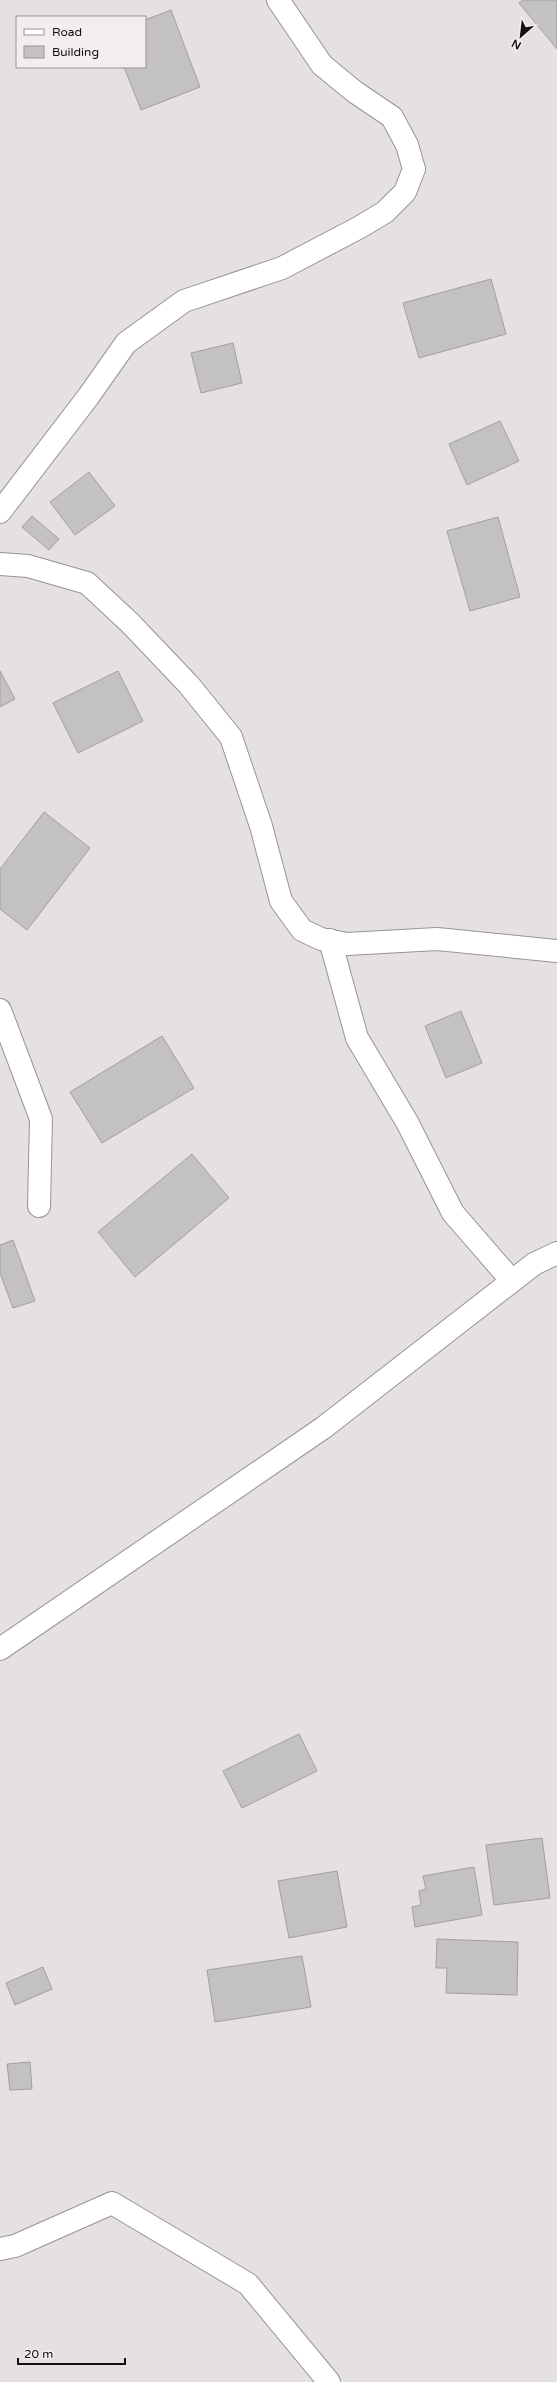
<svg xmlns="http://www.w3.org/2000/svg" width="557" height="2382" font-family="'Varela Round',sans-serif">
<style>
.building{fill:#c4c1c4;stroke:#a29fa2}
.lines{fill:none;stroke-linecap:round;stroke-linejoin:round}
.minor-casing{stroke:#989395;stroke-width:24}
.minor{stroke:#fff;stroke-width:22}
</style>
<rect width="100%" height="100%" fill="#e5e0e2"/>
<g class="building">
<path d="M523 0H557V49L519 3Z"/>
<path d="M171 10 200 87 141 110 124 67H145V20Z"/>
<path d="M491 279 506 334 419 358 403 303Z"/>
<path d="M233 343 242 383 201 393 191 353Z"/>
<path d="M500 421 519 461 467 485 449 444Z"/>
<path d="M89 472 115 506 75 535 50 502Z"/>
<path d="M32 516 59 539 49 550 22 527Z"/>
<path d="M498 517 520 597 470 611 447 531Z"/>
<path d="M0 671 15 699 0 707Z"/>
<path d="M118 671 143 721 78 753 53 703Z"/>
<path d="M44 812 90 848 27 930 0 909V869Z"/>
<path d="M461 1011 482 1063 446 1078 425 1026Z"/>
<path d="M162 1036 194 1088 102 1143 70 1092Z"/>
<path d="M192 1154 229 1198 135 1277 98 1232Z"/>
<path d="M13 1240 35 1301 13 1308 0 1273V1245Z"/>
<path d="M299 1734 317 1771 242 1808 223 1771Z"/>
<path d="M542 1838 550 1898 494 1905 486 1845Z"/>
<path d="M474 1867 482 1915 415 1927 412 1907 421 1905 419 1891 426 1889 423 1876Z"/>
<path d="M337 1871 347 1927 289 1938 278 1881Z"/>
<path d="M437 1939 518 1942 517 1995 446 1993 447 1968H436Z"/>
<path d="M302 1956 311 2007 215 2022 207 1970Z"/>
<path d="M43 1967 52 1989 15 2005 6 1983Z"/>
<path d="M30 2062 32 2089 10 2090 7 2064Z"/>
</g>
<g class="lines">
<g class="minor-casing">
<g id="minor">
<path d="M0 512 88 397 126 343 184 301 282 268 360 227 385 212 405 192 414 169 407 145 392 117 355 92 322 65 278 0"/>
<path d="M0 564 28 566 87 583 130 623 189 685 231 737 261 826 281 901 302 930 321 939 347 944 437 939 557 951"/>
<path d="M330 940 357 1038 407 1122 453 1213 512 1281"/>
<path d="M0 1010 41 1119 39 1206"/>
<path d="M0 1649 323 1428 534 1264 557 1253"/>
<path d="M0 2249 15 2246 112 2203 248 2284 329 2382"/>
</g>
</g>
<use href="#minor" class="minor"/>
</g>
<rect x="16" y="16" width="130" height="52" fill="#f2edef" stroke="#989496"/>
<rect x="24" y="29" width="20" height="6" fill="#ffffff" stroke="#989496"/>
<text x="52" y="36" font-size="12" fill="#100f10">Road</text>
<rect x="24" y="46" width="20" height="12" fill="#c4c1c4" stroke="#989496"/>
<text x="52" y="56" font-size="12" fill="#100f10">Building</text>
<g transform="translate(521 36) rotate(208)" stroke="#f2edef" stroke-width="3" paint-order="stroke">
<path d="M0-3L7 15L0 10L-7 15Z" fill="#100f10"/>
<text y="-6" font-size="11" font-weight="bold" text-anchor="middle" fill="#100f10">N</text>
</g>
<path d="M18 2358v6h107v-6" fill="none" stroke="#100f10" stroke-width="2"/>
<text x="24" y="2358" font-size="12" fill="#100f10" stroke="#f2edef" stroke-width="3" paint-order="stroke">20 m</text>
</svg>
